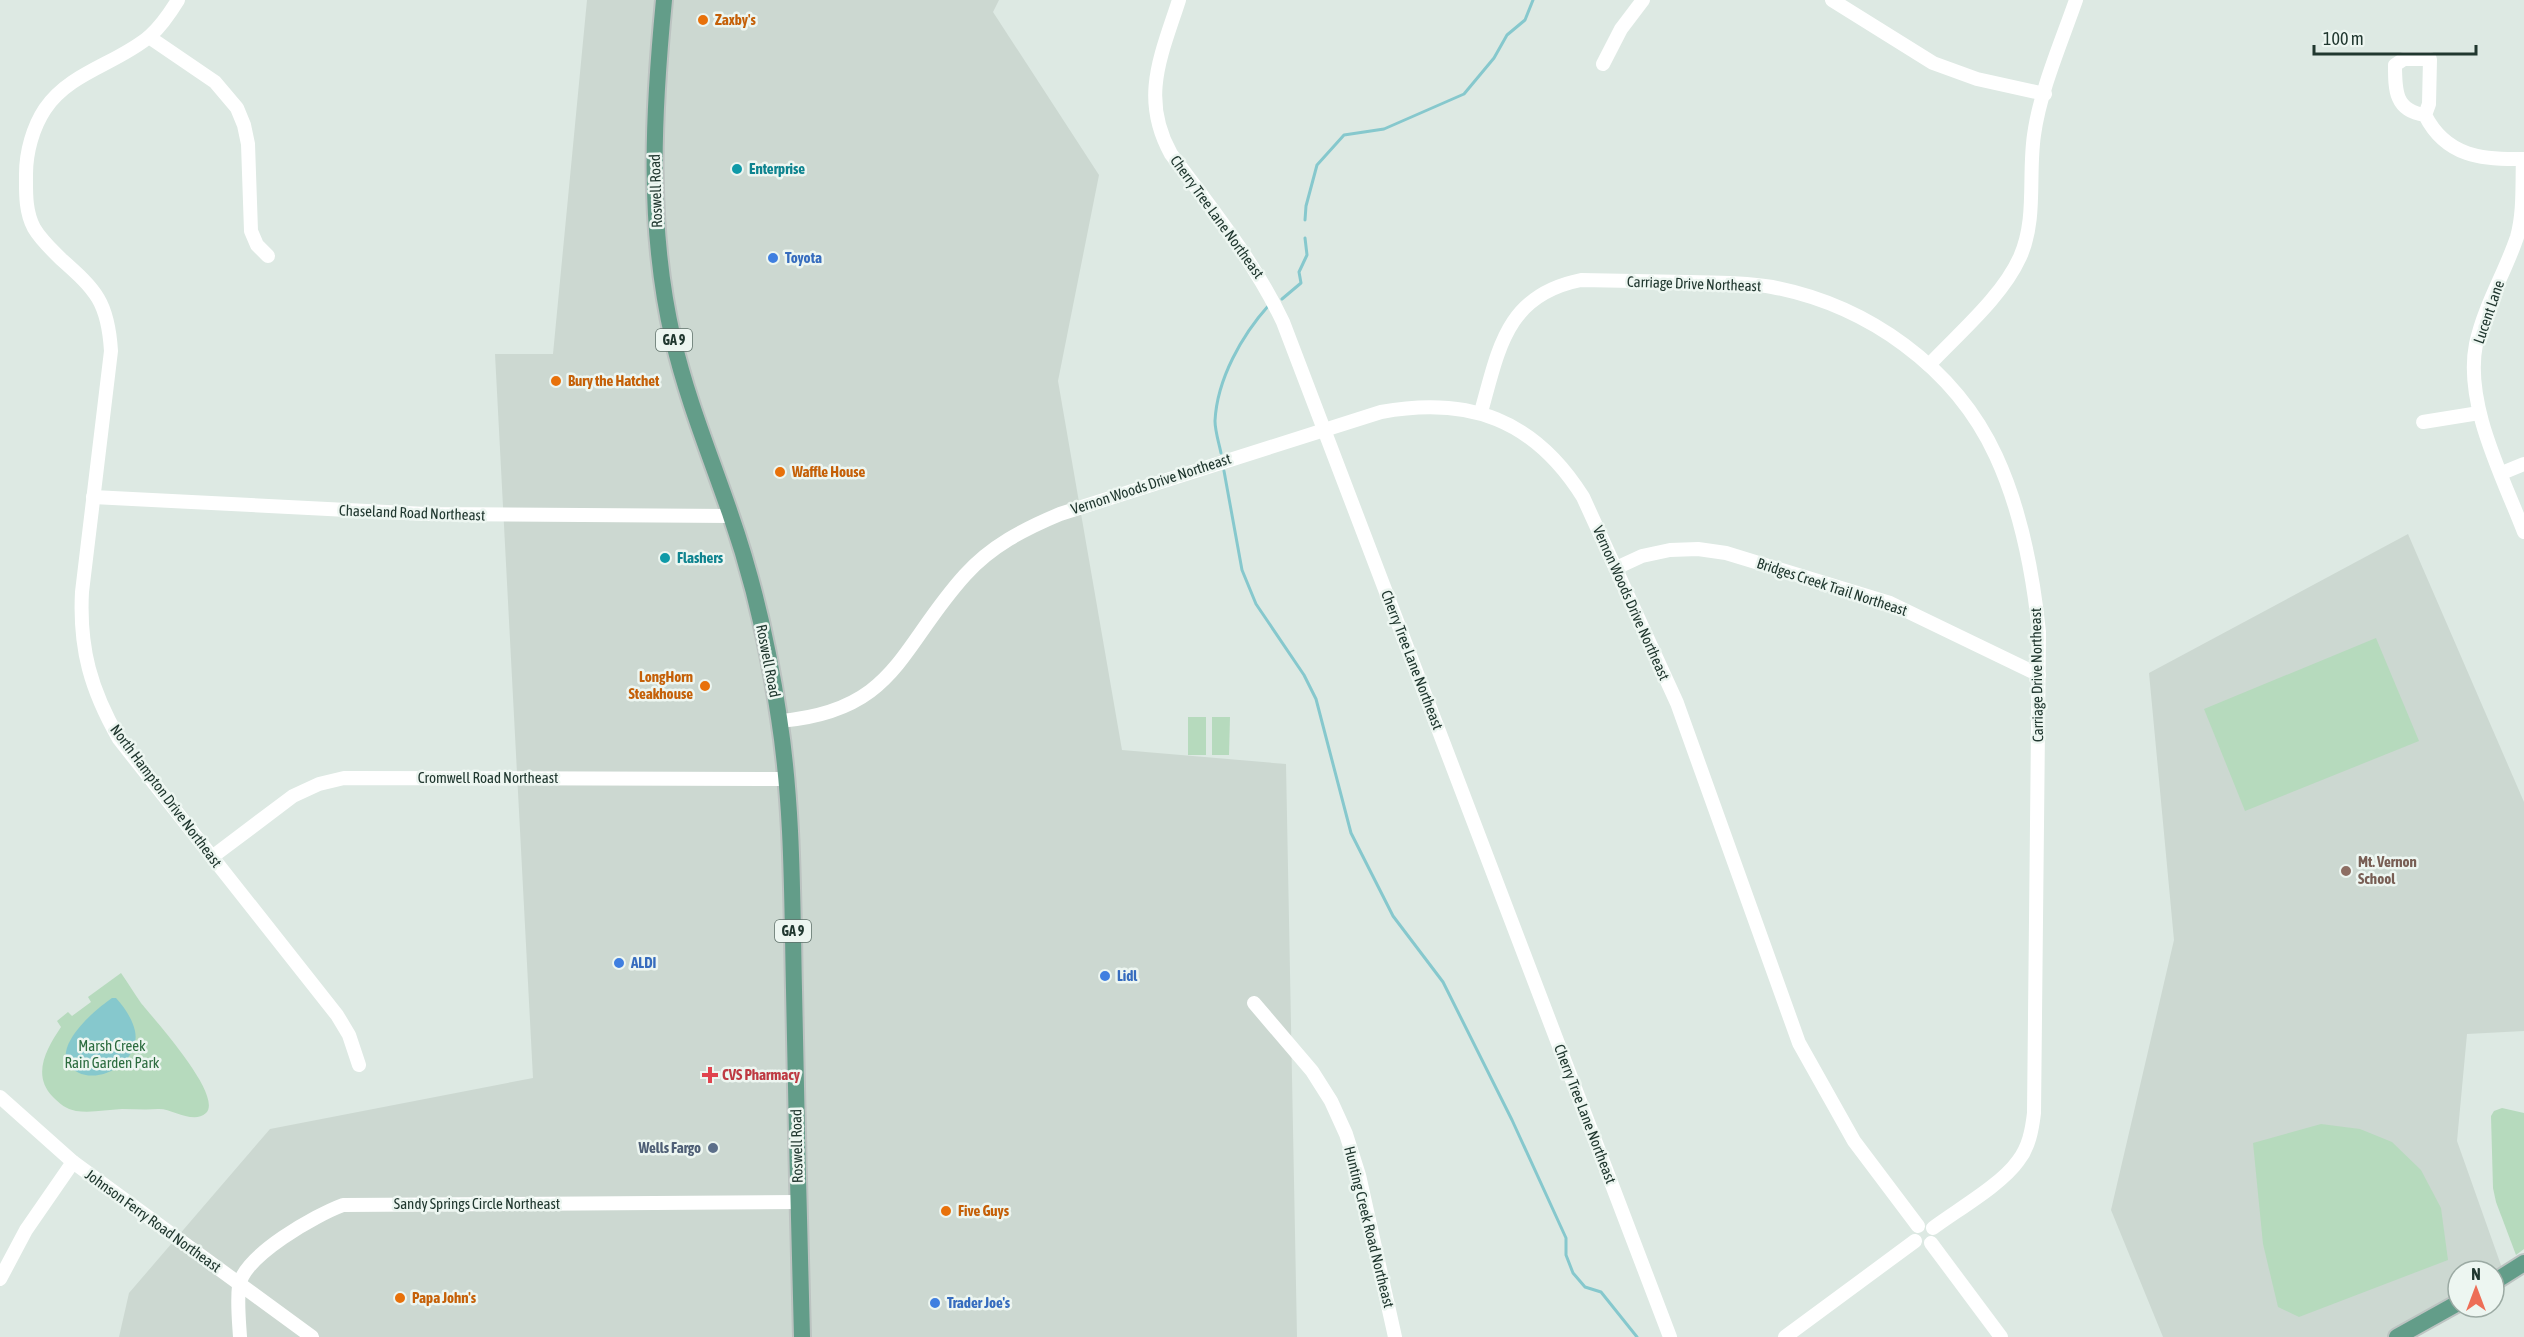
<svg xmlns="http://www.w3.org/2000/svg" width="2524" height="1337" font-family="'Asap Condensed',sans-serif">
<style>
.built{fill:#ccd8d1}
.green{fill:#b6dabd}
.water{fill:#86c8cd}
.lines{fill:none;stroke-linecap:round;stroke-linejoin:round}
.stream{stroke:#86c8cd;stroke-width:3}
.major-casing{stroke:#bcc3c1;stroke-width:20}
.minor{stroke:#fff;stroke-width:14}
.major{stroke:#639d89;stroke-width:16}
.food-dot{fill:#e8710a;stroke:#edf6f1;stroke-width:2}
.culture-dot{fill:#0f9aa8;stroke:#edf6f1;stroke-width:2}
.shop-dot{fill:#3f7fe0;stroke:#edf6f1;stroke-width:2}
.education-dot{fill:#8d6e63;stroke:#edf6f1;stroke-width:2}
.health-dot{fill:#e0444e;stroke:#edf6f1;stroke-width:2}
.service-dot{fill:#5c6f8a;stroke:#edf6f1;stroke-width:2}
.labels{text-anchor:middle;stroke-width:5;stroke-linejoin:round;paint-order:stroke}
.shield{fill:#edf6f1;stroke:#5e7069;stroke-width:1.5}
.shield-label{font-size:14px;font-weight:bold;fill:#20372f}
.food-label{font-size:15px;font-weight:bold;fill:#c56008;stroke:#edf6f1;text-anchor:start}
.culture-label{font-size:15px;font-weight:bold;fill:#0d838f;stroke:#edf6f1;text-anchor:start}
.street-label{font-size:15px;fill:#20372f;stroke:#edf6f1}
.shop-label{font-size:15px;font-weight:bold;fill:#366cbe;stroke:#edf6f1;text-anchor:start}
.education-label{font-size:15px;font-weight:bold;fill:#785e54;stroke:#edf6f1;text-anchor:start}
.park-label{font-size:15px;fill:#2c6c3f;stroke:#edf6f1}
.health-label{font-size:15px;font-weight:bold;fill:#be3a42;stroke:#edf6f1;text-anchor:start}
.service-label{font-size:15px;font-weight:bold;fill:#4e5e75;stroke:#edf6f1;text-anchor:end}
</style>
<rect width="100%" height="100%" fill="#dde9e3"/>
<g class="built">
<path d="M587 0H999L993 12 1099 175 1058 381 1122 750 1286 764 1297 1337H119L129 1293 270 1129 533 1078 495 354H553Z"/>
<path d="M2408 534 2524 802V1031L2467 1034 2457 1141 2502 1268 2494 1273V1271H2458V1296L2393 1337H2163L2111 1210 2174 940 2149 673Z"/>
</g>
<g class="green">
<path d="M2376 638 2419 741 2245 811 2204 709Z"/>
<rect x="1188" y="717" width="18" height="38"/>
<path d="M1212 717H1230L1229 755H1212Z"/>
<path d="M121 973C128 983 134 993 141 1003 153 1018 224 1096 206 1113 193 1125 172 1108 158 1109 146 1110 134 1109 122 1109 106 1110 91 1113 76 1111 66 1109 60 1104 53 1097 31 1075 47 1048 61 1027L57 1021 68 1012 72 1016 91 1002 88 997Z"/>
<path d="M2502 1108 2524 1113V1249L2516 1255 2496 1202 2493 1188 2491 1116 2494 1111Z"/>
<path d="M2321 1124 2360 1129 2392 1142 2421 1170 2441 1208 2448 1260 2299 1317 2278 1307 2263 1244 2253 1143Z"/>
</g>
<path class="water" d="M112 998H116C124 1007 132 1018 135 1031 142 1064 88 1093 67 1063 58 1041 96 1009 112 998Z"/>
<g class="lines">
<g class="stream">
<path d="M1305 220 1306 206 1317 165 1344 135 1384 129 1464 94 1494 58 1507 35 1525 20 1533 0"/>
<path d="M1282 299 1301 283 1299 272 1307 255 1305 238"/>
<path d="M1221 453C1219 443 1215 431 1215 421 1217 379 1242 335 1269 305"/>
<path d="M1224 471 1242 570 1256 604 1304 675 1316 699 1351 833 1393 916 1443 982 1512 1120 1566 1238V1255L1573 1273 1585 1287 1601 1292 1637 1337"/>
</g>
<g class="major-casing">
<g id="major">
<path d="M664 0C653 113 647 227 673 339 687 399 710 455 730 513 753 579 769 649 779 718 793 808 792 899 794 990 796 1106 799 1221 802 1337"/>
<path d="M2494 1282 2524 1263"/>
<path d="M2397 1337 2458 1303"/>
</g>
</g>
<g class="minor">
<path d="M178 0C170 13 161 26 150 36 117 64 70 72 45 109 33 127 26 152 26 174 26 192 25 211 34 228 41 240 51 249 61 259 96 290 108 302 111 351L82 592C79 649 91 690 119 739L337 1015 349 1035 359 1065"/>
<path d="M1179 0C1161 56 1140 98 1171 154 1212 209 1254 261 1283 322L1670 1337"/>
<path d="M1832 0 1933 63 1977 79 2045 94"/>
<path d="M149 37 215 82 237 108 244 125 248 144 251 231 257 245 268 256"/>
<path d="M1603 64 1621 29 1643 0"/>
<path d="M2425 115 2429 104 2430 59H2404L2395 65C2395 90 2395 111 2425 115 2446 157 2483 160 2524 159"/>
<path d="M2523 159C2522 184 2524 212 2517 237 2505 273 2484 306 2476 344 2464 404 2503 477 2524 532"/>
<path d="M1929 365C1959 333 2002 297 2020 257 2037 219 2028 176 2034 135 2040 91 2061 43 2076 0"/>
<path d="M1481 412C1499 348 1506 295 1581 280 1618 281 1654 281 1690 282 1718 283 1745 282 1772 287 1867 305 1955 367 1996 456 2021 510 2033 573 2039 632L2034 1113C2032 1130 2029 1147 2018 1161 2001 1185 1957 1210 1933 1228"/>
<path d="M2423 422 2479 413"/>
<path d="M2502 473 2524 464"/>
<path d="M93 497 426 514 731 516"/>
<path d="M1616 568 1642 556 1670 550 1698 549 1726 553 1890 603 2039 675"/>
<path d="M780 721C896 711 899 648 965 575 991 546 1024 529 1060 514L1381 412C1469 396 1534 419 1583 497L1677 703 1799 1043 1854 1141 1918 1226"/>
<path d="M212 857 293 796 319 784 344 778 787 779"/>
<path d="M1254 1003 1312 1071 1331 1101 1346 1134 1359 1175 1395 1337"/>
<path d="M0 1097 73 1162 312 1337"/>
<path d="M1931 1243 2001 1337"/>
<path d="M0 1279 26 1230 73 1162"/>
<path d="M240 1337C239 1321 237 1302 239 1286 244 1255 316 1215 343 1205L798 1202"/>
<path d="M1785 1337 1915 1241"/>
</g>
<use href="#major" class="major"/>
</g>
<g class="food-dot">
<circle cx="703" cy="20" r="6"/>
<circle cx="556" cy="381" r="6"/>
<circle cx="780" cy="472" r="6"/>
<circle cx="705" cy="686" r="6"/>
<circle cx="946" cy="1211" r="6"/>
<circle cx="400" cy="1298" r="6"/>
</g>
<g class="culture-dot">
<circle cx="737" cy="169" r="6"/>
<circle cx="665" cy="558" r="6"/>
</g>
<g class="shop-dot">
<circle cx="773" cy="258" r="6"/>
<circle cx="619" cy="963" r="6"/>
<circle cx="1105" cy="976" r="6"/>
<circle cx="935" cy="1303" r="6"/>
</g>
<circle class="education-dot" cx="2346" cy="871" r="6"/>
<path class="health-dot" d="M707 1066h6v6h6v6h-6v6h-6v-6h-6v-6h6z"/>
<circle class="service-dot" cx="713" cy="1148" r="6"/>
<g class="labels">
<g class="shield">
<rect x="656" y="329" width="36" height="22" rx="4.5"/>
<rect x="775" y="920" width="36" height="22" rx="4.5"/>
</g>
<g class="shield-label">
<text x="674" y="345">GA 9</text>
<text x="793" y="936">GA 9</text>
</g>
<g class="food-label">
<text x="715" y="25">Zaxby's</text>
<text x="568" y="386">Bury the Hatchet</text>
<text x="792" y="477">Waffle House</text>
<text x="693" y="682" text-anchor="end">LongHorn<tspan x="693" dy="17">Steakhouse</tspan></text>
<text x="958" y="1216">Five Guys</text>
<text x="412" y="1303">Papa John's</text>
</g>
<g class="culture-label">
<text x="749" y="174">Enterprise</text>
<text x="677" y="563">Flashers</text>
</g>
<g class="street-label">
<text transform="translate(656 191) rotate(-92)" y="5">Roswell Road</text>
<text transform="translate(1217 217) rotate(54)" y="5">Cherry Tree Lane Northeast</text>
<text transform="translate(1694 284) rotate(2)" y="5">Carriage Drive Northeast</text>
<text transform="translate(2489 312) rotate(-71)" y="5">Lucent Lane</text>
<text transform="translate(1151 484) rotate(-18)" y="5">Vernon Woods Drive Northeast</text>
<text transform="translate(412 513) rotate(2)" y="5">Chaseland Road Northeast</text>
<text transform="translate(1832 587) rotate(18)" y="5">Bridges Creek Trail Northeast</text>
<text transform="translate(1631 603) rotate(66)" y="5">Vernon Woods Drive Northeast</text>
<text transform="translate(1412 660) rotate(69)" y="5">Cherry Tree Lane Northeast</text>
<text transform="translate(768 661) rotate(79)" y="5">Roswell Road</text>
<text transform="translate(2037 675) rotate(-91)" y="5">Carriage Drive Northeast</text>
<text x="488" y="783">Cromwell Road Northeast</text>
<text transform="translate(166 796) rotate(53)" y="5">North Hampton Drive Northeast</text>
<text transform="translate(1585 1114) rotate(69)" y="5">Cherry Tree Lane Northeast</text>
<text transform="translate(797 1146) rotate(-91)" y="5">Roswell Road</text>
<text x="477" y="1209">Sandy Springs Circle Northeast</text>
<text transform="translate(153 1221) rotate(36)" y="5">Johnson Ferry Road Northeast</text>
<text transform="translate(1369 1227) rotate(76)" y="5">Hunting Creek Road Northeast</text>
</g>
<g class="shop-label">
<text x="785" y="263">Toyota</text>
<text x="631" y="968">ALDI</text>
<text x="1117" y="981">Lidl</text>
<text x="947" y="1308">Trader Joe's</text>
</g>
<g class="education-label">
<text x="2358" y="867">Mt. Vernon<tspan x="2358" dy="17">School</tspan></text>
</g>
<g class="park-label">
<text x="112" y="1051">Marsh Creek<tspan x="112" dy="17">Rain Garden Park</tspan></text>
</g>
<g class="health-label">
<text x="722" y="1080">CVS Pharmacy</text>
</g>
<g class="service-label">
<text x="701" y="1153">Wells Fargo</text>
</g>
</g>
<g transform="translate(2476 1289)"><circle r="28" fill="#edf6f1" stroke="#9baaa3" stroke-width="1.5"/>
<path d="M0-4.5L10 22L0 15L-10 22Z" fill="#ed6e57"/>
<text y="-9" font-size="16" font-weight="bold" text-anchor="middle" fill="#20372f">N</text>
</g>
<path d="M2314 45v9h162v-9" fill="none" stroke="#20372f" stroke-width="3"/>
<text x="2323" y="45" font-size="18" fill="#20372f" stroke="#edf6f1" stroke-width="4.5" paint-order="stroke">100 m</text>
</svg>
